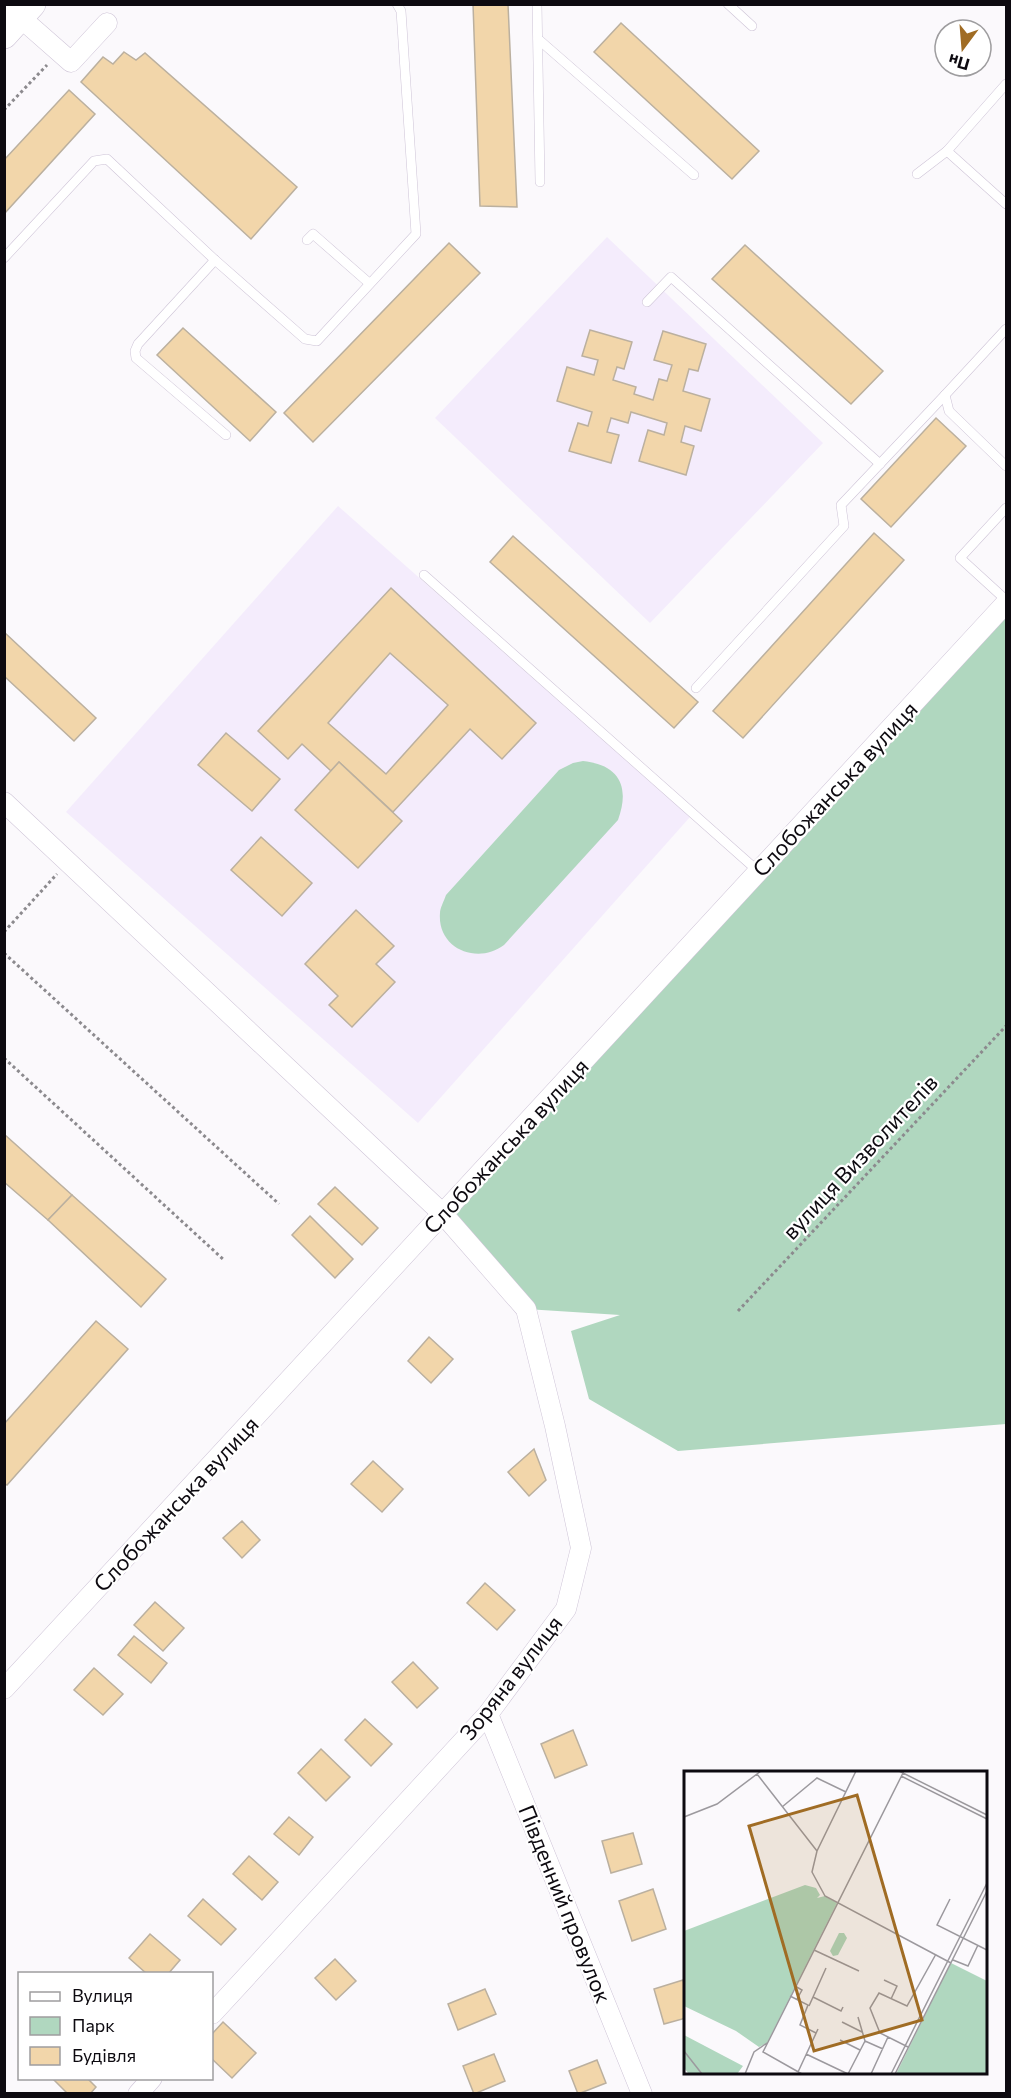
<svg xmlns="http://www.w3.org/2000/svg" width="1011" height="2098" font-family="Commissioner,sans-serif">
<style>
.education{fill:#f4ecfc}
.green{fill:#b0d7bf}
.building{fill:#f2d6aa;stroke:#bbb09f;stroke-width:1.5;fill-rule:evenodd}
.lines{fill:none;stroke-linecap:round;stroke-linejoin:round}
.lane-casing{stroke:#cec4d7;stroke-width:10}
.street-casing{stroke:#cec4d7;stroke-width:21}
.secondary-casing{stroke:#cec4d7;stroke-width:28}
.path{stroke:#8c8a8e;stroke-width:3;stroke-dasharray:3 3;stroke-linecap:butt}
.lane{stroke:#fff;stroke-width:9}
.street{stroke:#fff;stroke-width:20}
.secondary{stroke:#fff;stroke-width:27}
.labels{text-anchor:middle;stroke-width:4.5;stroke-linejoin:round;paint-order:stroke}
.street-label{font-size:22px;fill:#0d0a10;stroke:#fff}
.inset-road{fill:none;stroke:#9c999e;stroke-width:1.5}
.view{fill:#a06c24;fill-opacity:0.15;stroke:#a06c24;stroke-width:3}
.inset-edge{fill:none;stroke:#0d0a10;stroke-width:3}
</style>
<rect width="100%" height="100%" fill="#fbf9fc"/>
<g class="education">
<path d="M607 237 823 443 650 623 435 418Z"/>
<path d="M338 506 690 817 418 1123 66 812Z"/>
</g>
<g class="green">
<path d="M1006 603V1424L678 1451 589 1399 571 1331 620 1315 526 1309 443 1214Z"/>
<path d="M583 761C620 765 630 787 618 820L504 945C478 965 437 949 440 913 440 908 444 901 446 895L559 770 573 763Z"/>
</g>
<g class="building">
<path d="M473 4H508L517 207 480 206Z"/>
<path d="M621 23 759 151 732 179 594 52Z"/>
<path d="M124 52 136 60 145 53 297 187 251 239 81 82 103 57 113 64Z"/>
<path d="M69 90 95 114 4 214V160Z"/>
<path d="M449 243 480 273 313 442 284 413Z"/>
<path d="M745 245 883 371 851 404 712 279Z"/>
<path d="M183 328 276 412 250 441 157 355Z"/>
<path d="M590 330 632 342 624 369 617 367 613 380 636 387 634 394 653 400 659 379 667 381 672 365 654 360 663 331 706 344 698 371 689 369 683 391 710 399 701 431 685 426 681 442 694 446 686 475 639 461 648 430 664 435 667 423 631 412 628 423 611 418 607 432 619 435 611 463 569 451 578 423 588 426 592 412 557 401 567 367 594 375 598 360 582 356Z"/>
<path d="M936 418 966 446 891 527 861 499Z"/>
<path d="M874 533 904 560 743 738 713 711Z"/>
<path d="M513 536 698 702 674 728 490 562Z"/>
<path d="M391 588 536 723 502 759 470 729 393 812 339 762 331 771 302 744 288 759 258 731ZM390 653 448 705 386 774 328 723Z"/>
<path d="M4 632 96 718 74 741 4 676Z"/>
<path d="M226 733 280 779 252 811 198 765Z"/>
<path d="M339 762 402 821 358 868 295 810Z"/>
<path d="M261 837 312 883 282 916 231 870Z"/>
<path d="M356 910 394 946 376 964 395 982 352 1027 329 1005 338 996 305 964Z"/>
<path d="M4 1134 72 1195 48 1220 4 1182Z"/>
<path d="M335 1187 378 1228 362 1245 318 1204Z"/>
<path d="M72 1195 166 1279 141 1307 48 1220Z"/>
<path d="M310 1216 353 1259 335 1278 292 1235Z"/>
<path d="M96 1321 128 1349 7 1485 4 1483V1424Z"/>
<path d="M429 1337 453 1359 431 1383 408 1361Z"/>
<path d="M534 1449 546 1480 529 1496 508 1472Z"/>
<path d="M373 1461 403 1489 382 1512 351 1484Z"/>
<path d="M242 1521 260 1540 242 1558 223 1538Z"/>
<path d="M485 1583 515 1610 497 1630 467 1603Z"/>
<path d="M155 1602 184 1628 163 1651 134 1625Z"/>
<path d="M134 1636 167 1663 151 1683 118 1655Z"/>
<path d="M413 1662 438 1688 417 1708 392 1682Z"/>
<path d="M94 1668 123 1694 103 1715 74 1690Z"/>
<path d="M365 1719 392 1744 371 1766 345 1740Z"/>
<path d="M573 1730 587 1765 555 1778 541 1744Z"/>
<path d="M321 1749 350 1777 326 1801 298 1773Z"/>
<path d="M289 1817 313 1837 299 1855 274 1834Z"/>
<path d="M633 1833 642 1864 611 1873 602 1841Z"/>
<path d="M249 1856 278 1882 262 1900 233 1874Z"/>
<path d="M653 1889 666 1929 632 1941 619 1901Z"/>
<path d="M203 1899 236 1929 221 1945 188 1916Z"/>
<path d="M150 1934 180 1960 168 1974H147L129 1958Z"/>
<path d="M335 1959 356 1981 336 2000 315 1978Z"/>
<path d="M683 1980 686 1990V2018L664 2024 654 1989Z"/>
<path d="M485 1989 496 2014 458 2030 448 2004Z"/>
<path d="M223 2022 256 2053 232 2078 212 2059V2034Z"/>
<path d="M494 2054 505 2081 474 2094 463 2066Z"/>
<path d="M597 2060 606 2083 578 2094 569 2071Z"/>
<path d="M52 2078H87L96 2087 90 2094H68Z"/>
</g>
<g class="lines">
<g class="lane-casing">
<g id="lane">
<path d="M537 4 540 182"/>
<path d="M728 4 752 26"/>
<path d="M538 39 694 175"/>
<path d="M947 151 1006 204"/>
<path d="M917 174 947 151 1006 84"/>
<path d="M307 240 313 234 369 283"/>
<path d="M4 258 94 161 107 159 215 260 305 339 317 341 416 234 401 11 397 4"/>
<path d="M215 260 138 344 135 351 136 358 226 435"/>
<path d="M647 302 671 277 880 464"/>
<path d="M1006 329 945 395 949 411 1006 466"/>
<path d="M1006 508 960 558 1006 600"/>
<path d="M424 575 759 872"/>
<path d="M696 688 844 526 841 505 945 395"/>
</g>
</g>
<g class="street-casing">
<g id="street">
<path d="M5 4 71 62 107 23"/>
<path d="M4 802 443 1214 526 1309 555 1426 581 1548 566 1609 488 1714 212 2014"/>
<path d="M4 1689 1006 603"/>
<path d="M488 1714 642 2094"/>
<path d="M138 2094 152 2078"/>
</g>
</g>
<g class="secondary-casing">
<path id="secondary" d="M4 35 32 4"/>
</g>
<g class="path">
<path d="M4 110 47 65"/>
<path d="M4 932 57 874"/>
<path d="M4 953 279 1204"/>
<path d="M4 1058 224 1260"/>
<path d="M738 1311 1006 1026"/>
</g>
<use href="#lane" class="lane"/>
<use href="#street" class="street"/>
<use href="#secondary" class="secondary"/>
</g>
<g class="labels">
<g class="street-label">
<text transform="translate(835 789) rotate(-47)" y="8">Слобожанська вулиця</text>
<text transform="translate(506 1146) rotate(-47)" y="8">Слобожанська вулиця</text>
<text transform="translate(860 1157) rotate(-47)" y="8">вулиця Визволителів</text>
<text transform="translate(176 1504) rotate(-47)" y="8">Слобожанська вулиця</text>
<text transform="translate(511 1678) rotate(-52)" y="8">Зоряна вулиця</text>
<text transform="translate(565 1904) rotate(68)" y="8">Південний провулок</text>
</g>
</g>
<g transform="translate(684 1771)">
<rect width="303" height="303" fill="#fbf9fc"/>
<path d="M121 114 132 117 136 124 133 127 141 125 153 132 83 272 75 276 52 260 0 235V160ZM155 162H160L163 167 154 184 149 185 146 180ZM267 192 303 210V303H212ZM0 264 59 295 53 303H5L0 297Z" fill="#b0d7bf"/>
<path class="inset-road" d="M172 0 133 80 128 101 141 125 267 192M215 0 303 44M73 3 133 80M217 5 303 48M98 36 133 7 162 21M0 46 33 33 77 0M266 128 253 154 303 179M130 179 175 200M269 189 284 195 294 174M200 209 213 215 207 228M111 215 118 219 113 228M106 225 124 234 116 254 132 262M129 226 157 240 159 236M125 235 142 197M158 251 178 261M156 269 176 279M181 270 199 278M224 276 196 262 186 237 195 222 223 235 252 183M0 280 18 303M122 283 164 303M114 301 134 258M61 303 70 281 83 272M118 303 79 281 220 0M164 303 181 270 174 246M187 303 204 266M207 303 303 112M211 303 303 120"/>
<path class="view" d="M173 24 238 249 130 280 65 55Z"/>
<rect width="303" height="303" class="inset-edge"/>
</g>
<rect width="1011" height="2098" fill="none" stroke="#0d0a10" stroke-width="12"/>
<rect x="18" y="1972" width="195" height="108" fill="#ffffff" stroke="#9e9d9f" stroke-width="1.5"/>
<rect x="30" y="1992" width="30" height="9" fill="#ffffff" stroke="#9e9d9f" stroke-width="1.5"/>
<text x="72" y="2002" font-size="18" fill="#0d0a10">Вулиця</text>
<rect x="30" y="2017" width="30" height="18" fill="#b0d7bf" stroke="#9e9d9f" stroke-width="1.5"/>
<text x="72" y="2032" font-size="18" fill="#0d0a10">Парк</text>
<rect x="30" y="2047" width="30" height="18" fill="#f2d6aa" stroke="#9e9d9f" stroke-width="1.5"/>
<text x="72" y="2062" font-size="18" fill="#0d0a10">Будівля</text>
<g transform="translate(963 48) rotate(196)"><circle r="28" fill="#ffffff" stroke="#9e9d9f" stroke-width="1.5"/>
<path d="M0-4.5L10 22L0 15L-10 22Z" fill="#a06c24"/>
<text y="-9" font-size="16" font-weight="bold" text-anchor="middle" fill="#0d0a10">Пн</text>
</g>
</svg>
